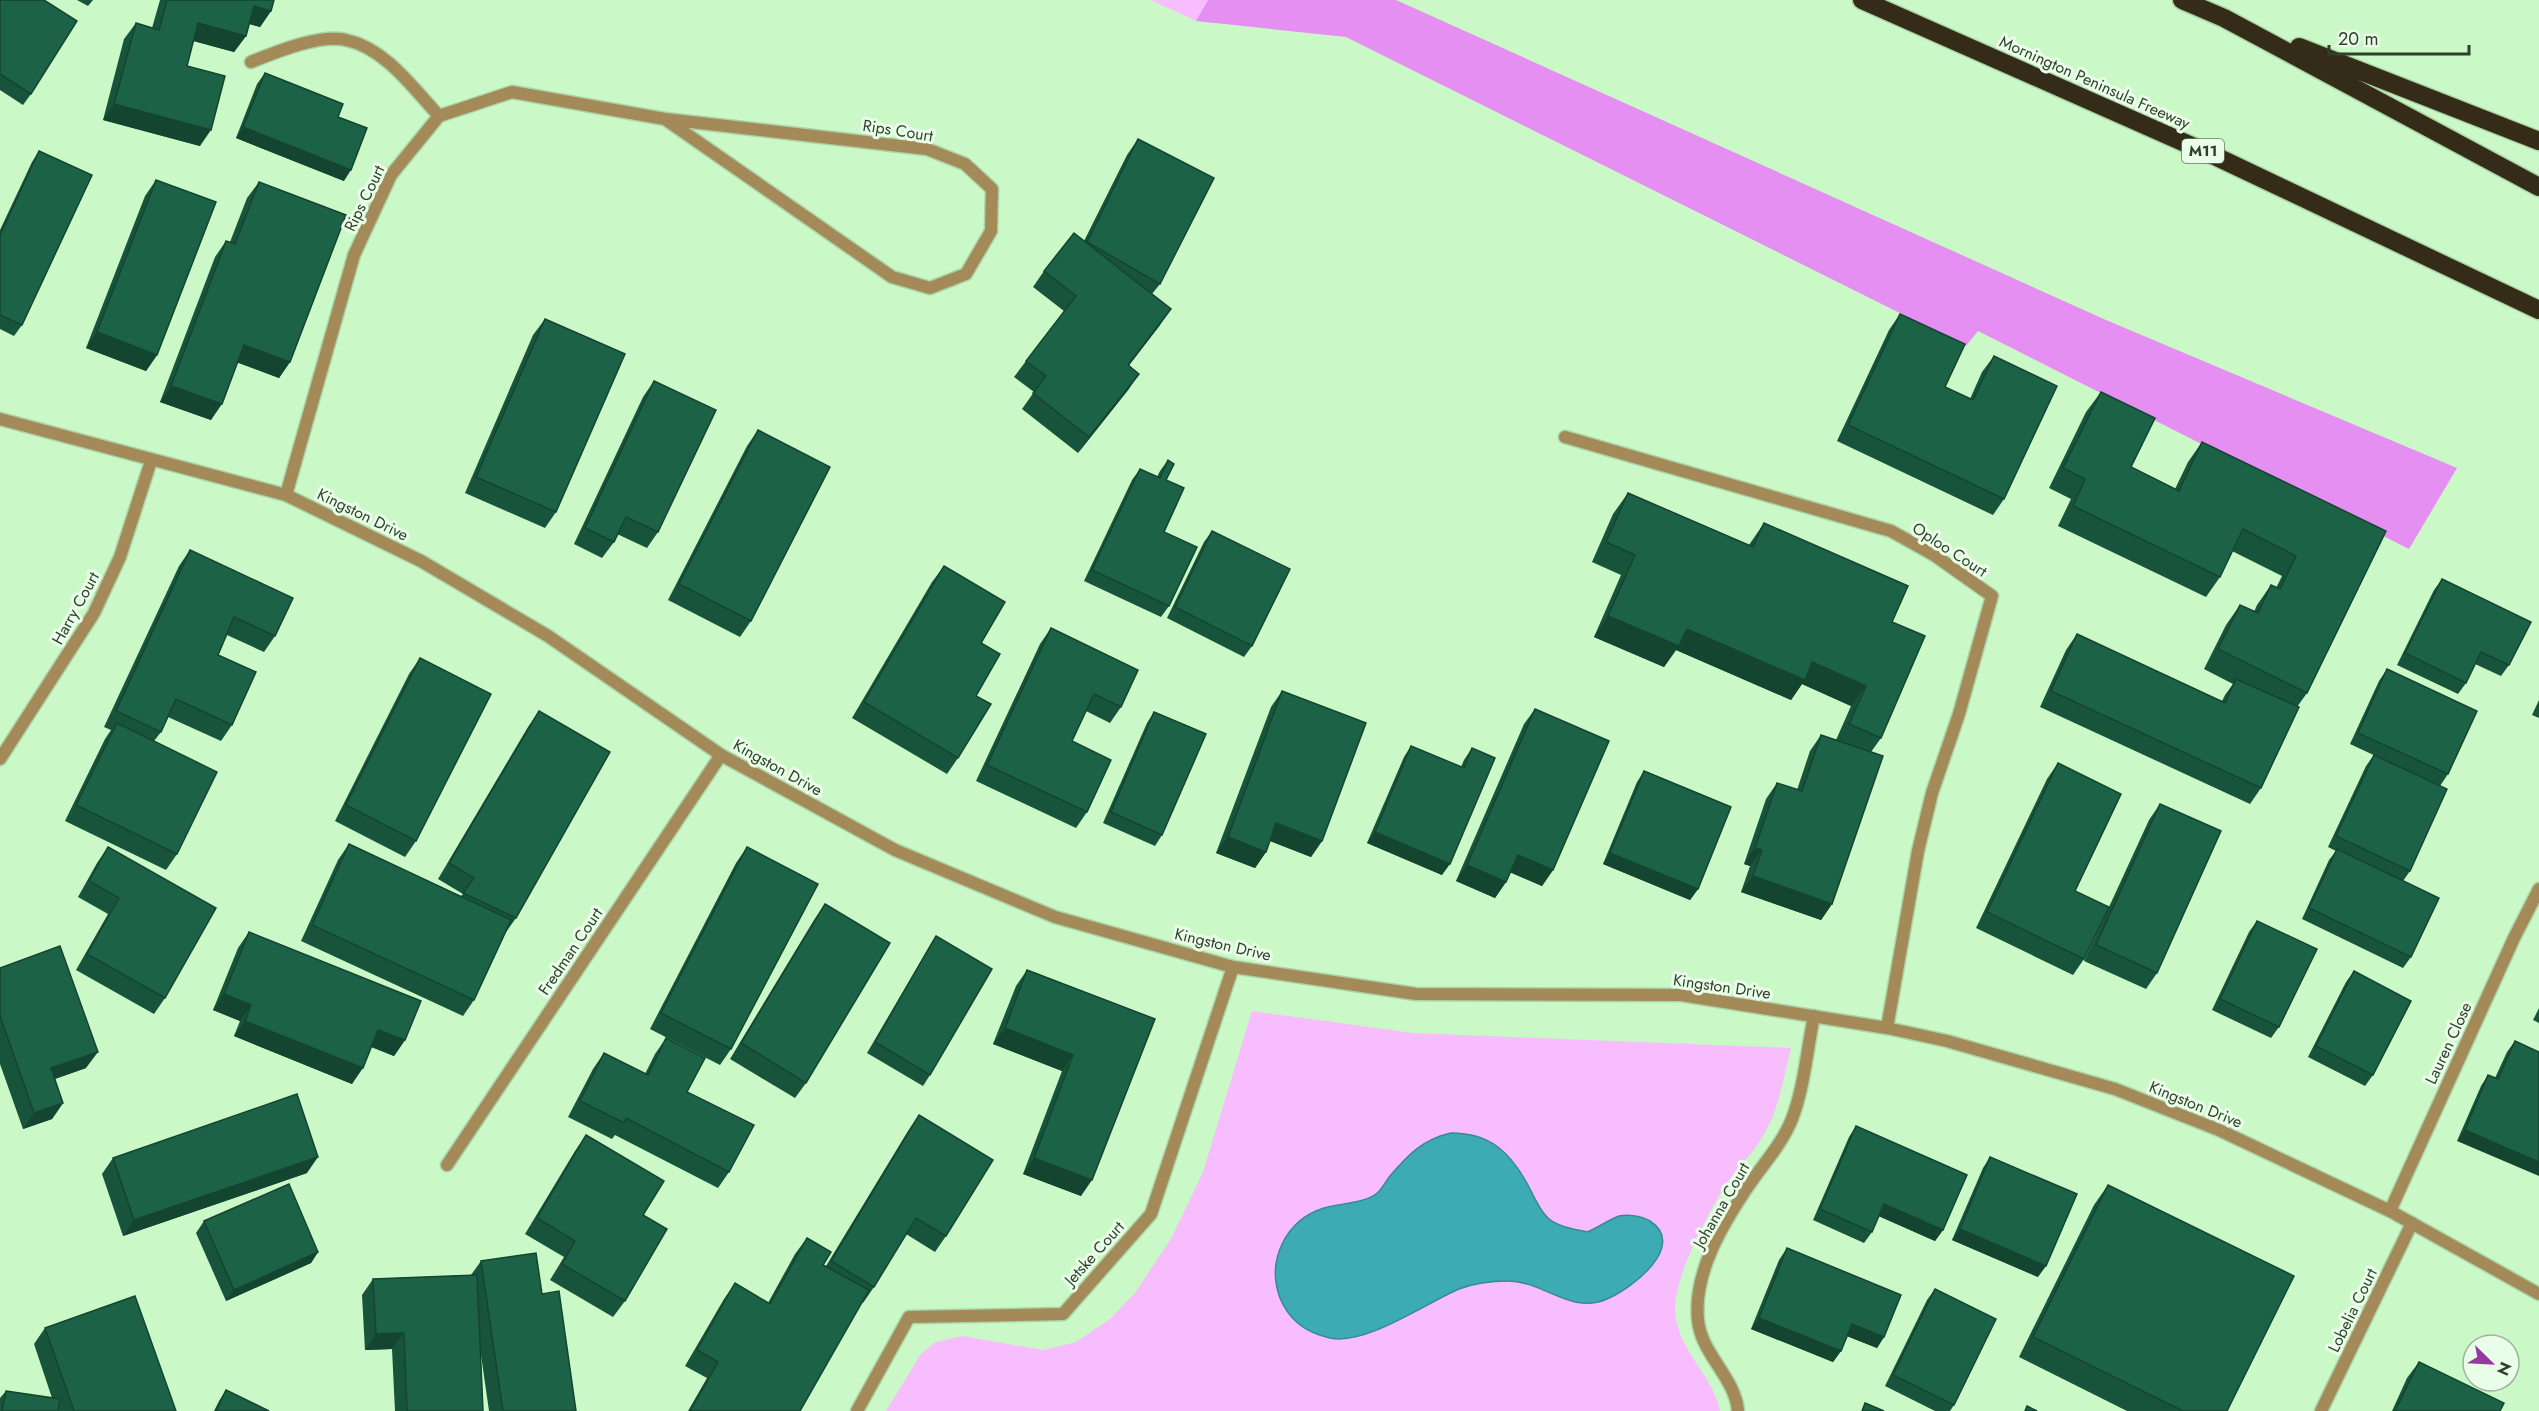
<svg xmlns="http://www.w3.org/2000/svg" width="2539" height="1411" font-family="Jost,sans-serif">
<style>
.green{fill:#f8bdff}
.forest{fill:#e68ff2}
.water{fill:#3cabb4;stroke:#388b8c;stroke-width:1.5}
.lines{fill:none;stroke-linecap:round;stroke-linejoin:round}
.street-casing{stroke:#abd3a7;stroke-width:15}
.highway-casing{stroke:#abd3a7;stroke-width:21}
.street{stroke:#a48a59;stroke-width:12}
.highway{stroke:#352b19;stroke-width:18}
.wall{fill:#18543c}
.shaded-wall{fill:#144531}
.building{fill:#1c6246;stroke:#144531;stroke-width:1.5}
.labels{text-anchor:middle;stroke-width:6;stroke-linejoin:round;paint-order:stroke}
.shield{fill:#eafde8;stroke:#677965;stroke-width:1.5}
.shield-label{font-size:15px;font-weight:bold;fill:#2f412d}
.street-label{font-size:16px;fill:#2f412d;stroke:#eafde8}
</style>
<rect width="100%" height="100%" fill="#caf8c6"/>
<g class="green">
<path d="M1151 0H1208L1196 21Z"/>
<path d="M1252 1011 1413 1033 1791 1048C1783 1079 1779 1112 1761 1139 1751 1156 1736 1169 1725 1186 1707 1216 1676 1273 1675 1308 1675 1348 1713 1374 1720 1411H886L921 1354 936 1342 962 1336 1043 1350 1076 1342 1110 1319 1135 1293 1172 1237 1203 1172Z"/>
</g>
<path class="forest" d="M1208 0H1396L2106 320 2457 468 2409 549 1978 331 1966 346 1346 37 1196 21Z"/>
<path class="water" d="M1451 1133C1491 1133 1511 1153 1529 1187 1534 1197 1540 1211 1548 1218 1558 1227 1574 1229 1587 1232 1598 1228 1608 1220 1619 1216 1628 1214 1642 1216 1650 1221 1688 1246 1631 1289 1607 1299 1570 1315 1544 1281 1508 1281 1492 1281 1475 1283 1459 1289 1426 1303 1365 1346 1330 1338 1306 1333 1289 1320 1280 1298 1266 1260 1286 1220 1324 1208 1340 1203 1362 1204 1376 1194 1382 1190 1385 1182 1390 1176 1408 1155 1423 1139 1451 1133Z"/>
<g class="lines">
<g class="street-casing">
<g id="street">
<path d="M251 62C276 52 319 34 346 40 385 48 413 88 439 116"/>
<path d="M0 419 286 495 421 561 548 636 721 755 895 850 1055 917 1233 967 1416 994 1681 995 1887 1028 1947 1041 2115 1089 2219 1130 2390 1211 2539 1294"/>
<path d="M1565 437 1891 531 1934 555 1992 596 1959 714 1932 793 1918 851 1887 1028"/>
<path d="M286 495 354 255 391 175 439 116 512 92 665 119 927 149 965 164 992 189 991 231 966 274 930 288 892 277 665 119"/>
<path d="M0 759 94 613 120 557 151 461"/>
<path d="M447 1165 721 755"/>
<path d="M2390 1211 2514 938 2539 889"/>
<path d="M857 1411 909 1317 1063 1314 1151 1214 1233 967"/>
<path d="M1738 1411C1735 1377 1701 1354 1698 1320 1693 1272 1724 1222 1749 1185 1764 1163 1782 1144 1792 1119 1804 1088 1807 1050 1814 1016"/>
<path d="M2321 1411 2412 1223"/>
</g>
</g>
<g class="highway-casing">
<g id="highway">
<path d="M1862 0 2219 158 2539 310"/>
<path d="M2182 0 2224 18 2539 187"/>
<path d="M2299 47 2539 141"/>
</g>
</g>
<use href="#street" class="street"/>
<use href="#highway" class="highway"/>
</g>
<g class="wall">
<path d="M0 0 31 94 23 105 0 90Z"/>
<path d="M77 0H93L88 6Z"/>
<path d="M160 0H274L271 11 260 27 249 24 246 36 234 52 193 41 187 66 200 146 103 120 124 39 136 23 152 28Z"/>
<path d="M265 73 338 117 344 181 236 138 257 84Z"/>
<path d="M1138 139 1160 284 1152 294 1160 325 1129 365 1139 374 1128 390 1078 453 1022 409 1034 392 1014 377 1026 361 1064 311 1033 287 1044 271 1084 241 1127 155Z"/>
<path d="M39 151 22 325 14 336 0 329V230L32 162Z"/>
<path d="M156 180 157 355 146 371 86 348 145 196Z"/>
<path d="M259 182 290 362 279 378 238 362 211 420 160 402 215 257 226 241 230 242 247 198Z"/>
<path d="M1900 314 1945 387 1970 399 1982 372 1994 356 2004 499 1993 515 1837 441 1889 330Z"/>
<path d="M545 319 556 512 545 528 465 493 533 335Z"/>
<path d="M654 381 658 532 647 548 617 534 614 542 602 558 574 544 643 397Z"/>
<path d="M2101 392 2131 467 2175 489 2188 462 2202 442 2386 531 2307 693 2297 707 2261 788 2250 804 2040 707 2066 650 2077 634 2222 701 2225 695 2233 684 2204 669 2226 625 2240 605 2254 612 2257 605 2271 585 2276 588 2282 576 2232 551 2220 577 2206 597 2058 526 2071 499 2049 488 2086 412Z"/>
<path d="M758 430 751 621 740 637 668 600 747 446Z"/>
<path d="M1168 460 1166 480 1164 532 1169 606 1161 617 1084 581 1132 480 1140 469 1157 477 1160 471Z"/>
<path d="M1628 493 1749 545 1764 523 1892 622 1881 738 1871 752 1832 904 1821 920 1741 892 1750 866 1744 864 1766 799 1777 783 1797 790 1810 751 1821 735 1836 740 1851 706 1802 684 1791 700 1676 650 1664 667 1594 637 1621 575 1592 562 1613 514Z"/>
<path d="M1212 531 1252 646 1244 657 1167 618 1204 542Z"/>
<path d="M190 550 275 636 264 652 227 635 218 655 232 725 221 741 168 717 161 732 154 741 177 854 166 870 65 821 105 739 111 730 104 727 179 566Z"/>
<path d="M944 566 981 643 976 696 958 758 947 774 852 718 932 582Z"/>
<path d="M2442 579 2509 665 2501 676 2475 664 2466 683 2458 694 2397 665 2434 590Z"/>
<path d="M1051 628 1121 707 1110 723 1086 711 1072 741 1087 812 1076 828 976 781 1040 644Z"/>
<path d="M420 658 416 841 405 857 335 821 409 674Z"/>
<path d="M2387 669 2448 774 2440 786 2350 744 2379 681Z"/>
<path d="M1282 691 1322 841 1311 857 1270 841 1266 852 1255 868 1216 853 1271 707Z"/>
<path d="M2539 700V718L2532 715Z"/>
<path d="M1535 709 1553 870 1542 886 1510 872 1506 882 1495 898 1456 881 1524 724Z"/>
<path d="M539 711 516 918 506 932 474 1000 463 1016 301 941 338 860 349 844 461 896 463 894 438 879 528 727Z"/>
<path d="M1154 712 1162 835 1155 846 1103 823 1147 723Z"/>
<path d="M1411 746 1461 767 1464 760 1472 748 1442 875 1367 843 1404 757Z"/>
<path d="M2374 755 2410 871 2403 881 2411 957 2403 968 2302 919 2329 860 2336 851 2328 847 2366 766Z"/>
<path d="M2058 763 2075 891 2109 907 2149 820 2160 804 2157 973 2146 989 2084 961 2108 910 2084 959 2073 975 1976 928 2047 779Z"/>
<path d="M1644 771 1698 889 1690 900 1603 864 1637 782Z"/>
<path d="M108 847 165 998 154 1014 76 970 108 914 78 897 97 863Z"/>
<path d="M747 847 731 1049 720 1065 650 1029 736 863Z"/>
<path d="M825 904 806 1083 795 1098 730 1059 814 920Z"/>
<path d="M2257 921 2279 1027 2271 1038 2212 1010 2249 932Z"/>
<path d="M249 932 405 1040 394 1056 371 1047 352 1084 234 1036 240 1021 213 1010 238 948Z"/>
<path d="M936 936 930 1075 923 1086 867 1053 929 947Z"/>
<path d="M0 968 86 1068 55 1079 63 1103 52 1119 23 1129 0 1064Z"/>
<path d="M1027 970 1155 1019 1081 1196 1023 1174 1062 1071 993 1044 1016 986Z"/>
<path d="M2354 971 2373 1075 2365 1086 2308 1057 2346 982Z"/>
<path d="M2539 1008V1023L2533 1020Z"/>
<path d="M666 1038 687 1092 729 1172 718 1188 615 1135 612 1139 568 1117 593 1069 604 1053 645 1074 655 1054Z"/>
<path d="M2515 1041 2539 1052 2457 1141 2481 1086 2488 1075 2495 1078 2507 1052Z"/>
<path d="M919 1115 946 1236 935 1252 906 1234 874 1287 863 1303 862 1302 800 1411H688L707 1378 685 1366 724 1299 735 1283 768 1303 795 1254 807 1238 823 1265 826 1266 908 1131Z"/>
<path d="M1856 1126 1943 1230 1935 1241 1879 1216 1872 1232 1864 1243 1813 1220 1849 1137Z"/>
<path d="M586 1135 643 1215 625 1301 613 1317 550 1280 564 1257 525 1234 575 1151Z"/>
<path d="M1990 1157 2038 1277 1952 1240 1983 1168Z"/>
<path d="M113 1158 307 1173 123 1236 102 1174Z"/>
<path d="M2108 1185 2227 1411H2127L2019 1357 2094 1205Z"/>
<path d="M204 1221 318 1252 311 1263 226 1301 196 1233Z"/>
<path d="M1787 1248 1884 1337 1877 1348 1847 1336 1841 1351 1833 1362 1751 1329 1779 1260Z"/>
<path d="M481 1261 542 1294 576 1411H489L480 1348 483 1411H395L392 1349 365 1350 362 1295 373 1279 471 1275Z"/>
<path d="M1935 1289 1954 1405 1950 1411H1935L1885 1386 1927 1300Z"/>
<path d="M45 1328 176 1411H0V1398L6 1391 52 1398 34 1344Z"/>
<path d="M2419 1362 2500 1411H2392L2407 1378Z"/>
<path d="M226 1390 269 1411H214L219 1401Z"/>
</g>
<g class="shaded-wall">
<path d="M254 6 271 11 260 27 243 22Z"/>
<path d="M198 23 246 36 234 52 187 39Z"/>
<path d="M114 104 211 130 200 146 103 120Z"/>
<path d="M243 127 351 170 344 181 236 138Z"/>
<path d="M1171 309 1160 325 1117 381 1128 365Z"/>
<path d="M97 332 157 355 146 371 86 348Z"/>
<path d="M244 345 290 362 279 378 233 361Z"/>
<path d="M1139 374 1128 390 1078 453 1089 437Z"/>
<path d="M171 386 222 404 211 420 160 402Z"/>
<path d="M1608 616 1687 629 1812 662 1866 686 1851 706 1802 684 1791 700 1676 650 1664 667 1594 637Z"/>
<path d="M1276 823 1322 841 1311 857 1265 839Z"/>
<path d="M1375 832 1450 864 1442 875 1367 843Z"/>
<path d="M1228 837 1266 852 1255 868 1216 853Z"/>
<path d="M1755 848 1762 850 1750 866 1744 864Z"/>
<path d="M1610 853 1698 889 1690 900 1603 864Z"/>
<path d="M1518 855 1553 870 1542 886 1507 871Z"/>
<path d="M1467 865 1506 882 1495 898 1456 881Z"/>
<path d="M1753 876 1832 904 1821 920 1741 892Z"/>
<path d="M224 994 251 1005 240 1021 213 1010Z"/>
<path d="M245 1021 363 1068 352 1084 234 1036Z"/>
<path d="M1005 1028 1073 1055 1062 1071 993 1044Z"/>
<path d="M378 1030 405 1040 394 1056 367 1045Z"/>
<path d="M98 1052 86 1068 40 1084 51 1068Z"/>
<path d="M63 1103 52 1119 23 1129 34 1113Z"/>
<path d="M2465 1130 2539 1162V1176L2457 1141Z"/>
<path d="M318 1157 307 1173 123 1236 134 1220Z"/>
<path d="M1034 1158 1092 1180 1081 1196 1023 1174Z"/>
<path d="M1884 1204 1943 1230 1935 1241 1876 1215Z"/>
<path d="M1960 1229 2046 1266 2038 1277 1952 1240Z"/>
<path d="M318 1252 311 1263 226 1301 234 1290Z"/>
<path d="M1759 1318 1841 1351 1833 1362 1751 1329Z"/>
<path d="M1852 1324 1884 1337 1877 1348 1844 1335Z"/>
<path d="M404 1333 392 1349 365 1350 376 1334Z"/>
</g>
<g class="building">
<path d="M0 0H44L77 21 31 94 0 74Z"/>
<path d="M167 0H274L271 11 254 6 246 36 198 23 187 66 225 76 211 130 114 104 136 23 159 30Z"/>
<path d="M265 73 343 104 338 117 367 128 351 170 243 127Z"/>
<path d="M1138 139 1214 178 1160 284 1087 242Z"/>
<path d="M39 151 92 175 22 325 0 315V235Z"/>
<path d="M156 180 216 202 157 355 97 332Z"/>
<path d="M259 182 346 215 290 362 244 345 222 404 171 386 226 241 235 244Z"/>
<path d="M1074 233 1171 309 1128 365 1139 374 1089 437 1033 393 1046 376 1026 361 1076 296 1044 271Z"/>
<path d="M1900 314 1965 344 1945 387 1973 400 1994 356 2057 386 2004 499 1848 425Z"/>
<path d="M545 319 625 354 556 512 476 477Z"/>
<path d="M654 381 716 410 658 532 626 517 614 542 585 528Z"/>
<path d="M2101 392 2155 418 2131 467 2179 491 2202 442 2386 531 2307 693 2218 649 2240 605 2258 613 2271 585 2280 589 2296 556 2243 529 2220 577 2073 506 2085 479 2063 468Z"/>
<path d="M758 430 830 467 751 621 679 584Z"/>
<path d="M1168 460 1174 464 1166 480 1184 488 1164 532 1197 547 1169 606 1092 570 1140 469 1160 478Z"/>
<path d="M1628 493 1753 547 1764 523 1908 586 1892 622 1925 636 1881 738 1849 724 1866 686 1812 662 1805 680 1687 629 1679 646 1608 616 1635 555 1606 542Z"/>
<path d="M1212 531 1290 569 1252 646 1175 607Z"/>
<path d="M190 550 293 598 275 636 234 617 218 655 256 672 232 725 176 699 161 732 116 711Z"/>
<path d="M944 566 1005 602 981 643 1000 654 976 696 991 704 958 758 864 702Z"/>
<path d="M2442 579 2531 622 2509 665 2481 652 2466 683 2405 653Z"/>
<path d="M1051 628 1138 670 1121 707 1094 694 1072 741 1111 760 1087 812 987 765Z"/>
<path d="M2077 634 2225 703 2236 679 2299 707 2261 788 2051 691Z"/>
<path d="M420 658 491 694 416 841 346 805Z"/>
<path d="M2387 669 2477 711 2448 774 2358 733Z"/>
<path d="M1282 691 1366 723 1322 841 1276 823 1266 852 1228 837Z"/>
<path d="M1535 709 1609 741 1553 870 1518 855 1506 882 1467 865Z"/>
<path d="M539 711 610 752 516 918 463 893 474 878 449 863Z"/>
<path d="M1154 712 1206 734 1162 835 1111 812Z"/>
<path d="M117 723 217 772 177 854 76 805Z"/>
<path d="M1821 735 1883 756 1832 904 1753 876 1762 850 1755 848 1777 783 1802 791Z"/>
<path d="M1411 746 1464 768 1472 748 1495 758 1450 864 1375 832Z"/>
<path d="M2374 755 2447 789 2410 871 2336 836Z"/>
<path d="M2058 763 2121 794 2075 891 2109 907 2084 959 1987 912Z"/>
<path d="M1644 771 1731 807 1698 889 1610 853Z"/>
<path d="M2160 804 2221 831 2157 973 2096 945Z"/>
<path d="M349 844 511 920 474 1000 312 925Z"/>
<path d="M108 847 216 908 165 998 87 954 119 898 89 881Z"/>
<path d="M747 847 818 884 731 1049 661 1013Z"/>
<path d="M2337 849 2439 898 2411 957 2309 908Z"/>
<path d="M825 904 890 943 806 1083 741 1043Z"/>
<path d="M2257 921 2317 949 2279 1027 2220 999Z"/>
<path d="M249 932 421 1001 405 1040 378 1030 363 1068 245 1021 251 1005 224 994Z"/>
<path d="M936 936 992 969 930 1075 875 1042Z"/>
<path d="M60 946 98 1052 51 1068 63 1103 34 1113 0 1016V968Z"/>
<path d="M1027 970 1155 1019 1092 1180 1034 1158 1073 1055 1005 1028Z"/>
<path d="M2354 971 2411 1001 2373 1075 2316 1046Z"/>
<path d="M666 1038 705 1058 687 1092 754 1125 729 1172 626 1118 624 1123 580 1101 604 1053 648 1075Z"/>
<path d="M2515 1041 2539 1052V1162L2465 1130 2488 1075 2498 1079Z"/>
<path d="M297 1094 318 1157 134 1220 113 1158Z"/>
<path d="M919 1115 993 1160 946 1236 916 1218 874 1287 831 1261Z"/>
<path d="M1856 1126 1967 1175 1943 1230 1884 1204 1872 1232 1820 1209Z"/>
<path d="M586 1135 664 1181 643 1215 667 1229 625 1301 562 1264 575 1241 537 1218Z"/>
<path d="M1990 1157 2077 1194 2046 1266 1960 1229Z"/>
<path d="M289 1184 318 1252 234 1290 204 1221Z"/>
<path d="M2108 1185 2294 1276 2227 1411H2183L2033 1337Z"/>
<path d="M807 1238 831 1252 823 1265 869 1290 800 1411H690L718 1362 697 1350 735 1283 770 1304Z"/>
<path d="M1787 1248 1901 1295 1884 1337 1852 1324 1841 1351 1759 1318Z"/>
<path d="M536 1253 542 1294 559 1291 576 1411H503L481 1261Z"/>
<path d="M477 1275 483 1411H407L404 1333 376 1334 373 1279Z"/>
<path d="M1935 1289 1996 1319 1954 1405 1893 1375Z"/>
<path d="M135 1296 176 1411H74L45 1328Z"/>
<path d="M2419 1362 2504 1403 2500 1411H2395Z"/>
<path d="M226 1390 269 1411H216Z"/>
<path d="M6 1391 60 1399 58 1411H2Z"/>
<path d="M1865 1403 1884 1411H1862Z"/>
<path d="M2027 1406 2037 1411H2025Z"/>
</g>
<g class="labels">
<rect class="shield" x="2182" y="139" width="42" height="24" rx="4.5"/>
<g class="shield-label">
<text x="2203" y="156">M11</text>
</g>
<g class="street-label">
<text transform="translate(2095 82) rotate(24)" y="6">Mornington Peninsula Freeway</text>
<text transform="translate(898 130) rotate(9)" y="6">Rips Court</text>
<text transform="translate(364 198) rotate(-64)" y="6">Rips Court</text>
<text transform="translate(363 514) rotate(26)" y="6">Kingston Drive</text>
<text transform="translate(1950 549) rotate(33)" y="6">Oploo Court</text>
<text transform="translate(75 608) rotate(-61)" y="6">Harry Court</text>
<text transform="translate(778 767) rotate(29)" y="6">Kingston Drive</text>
<text transform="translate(1223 944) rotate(13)" y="6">Kingston Drive</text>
<text transform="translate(570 951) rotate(-56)" y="6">Fredman Court</text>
<text transform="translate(1722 986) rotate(8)" y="6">Kingston Drive</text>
<text transform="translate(2448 1043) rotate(-65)" y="6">Lauren Close</text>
<text transform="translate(2196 1104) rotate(22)" y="6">Kingston Drive</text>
<text transform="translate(1721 1205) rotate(-60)" y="6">Johanna Court</text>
<text transform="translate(1094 1253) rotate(-48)" y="6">Jetske Court</text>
<text transform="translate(2352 1310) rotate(-64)" y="6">Lobelia Court</text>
</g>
</g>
<g transform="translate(2491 1363) rotate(114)"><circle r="28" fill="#eafde8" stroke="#9fb29d" stroke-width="1.5"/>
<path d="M0-4.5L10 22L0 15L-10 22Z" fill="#9538a1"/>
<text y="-9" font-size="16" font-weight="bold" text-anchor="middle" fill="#2f412d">N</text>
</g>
<path d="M2329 45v9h140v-9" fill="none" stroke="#2f412d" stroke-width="3"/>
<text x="2338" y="45" font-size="18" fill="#2f412d" stroke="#eafde8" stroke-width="4.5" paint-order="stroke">20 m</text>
</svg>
